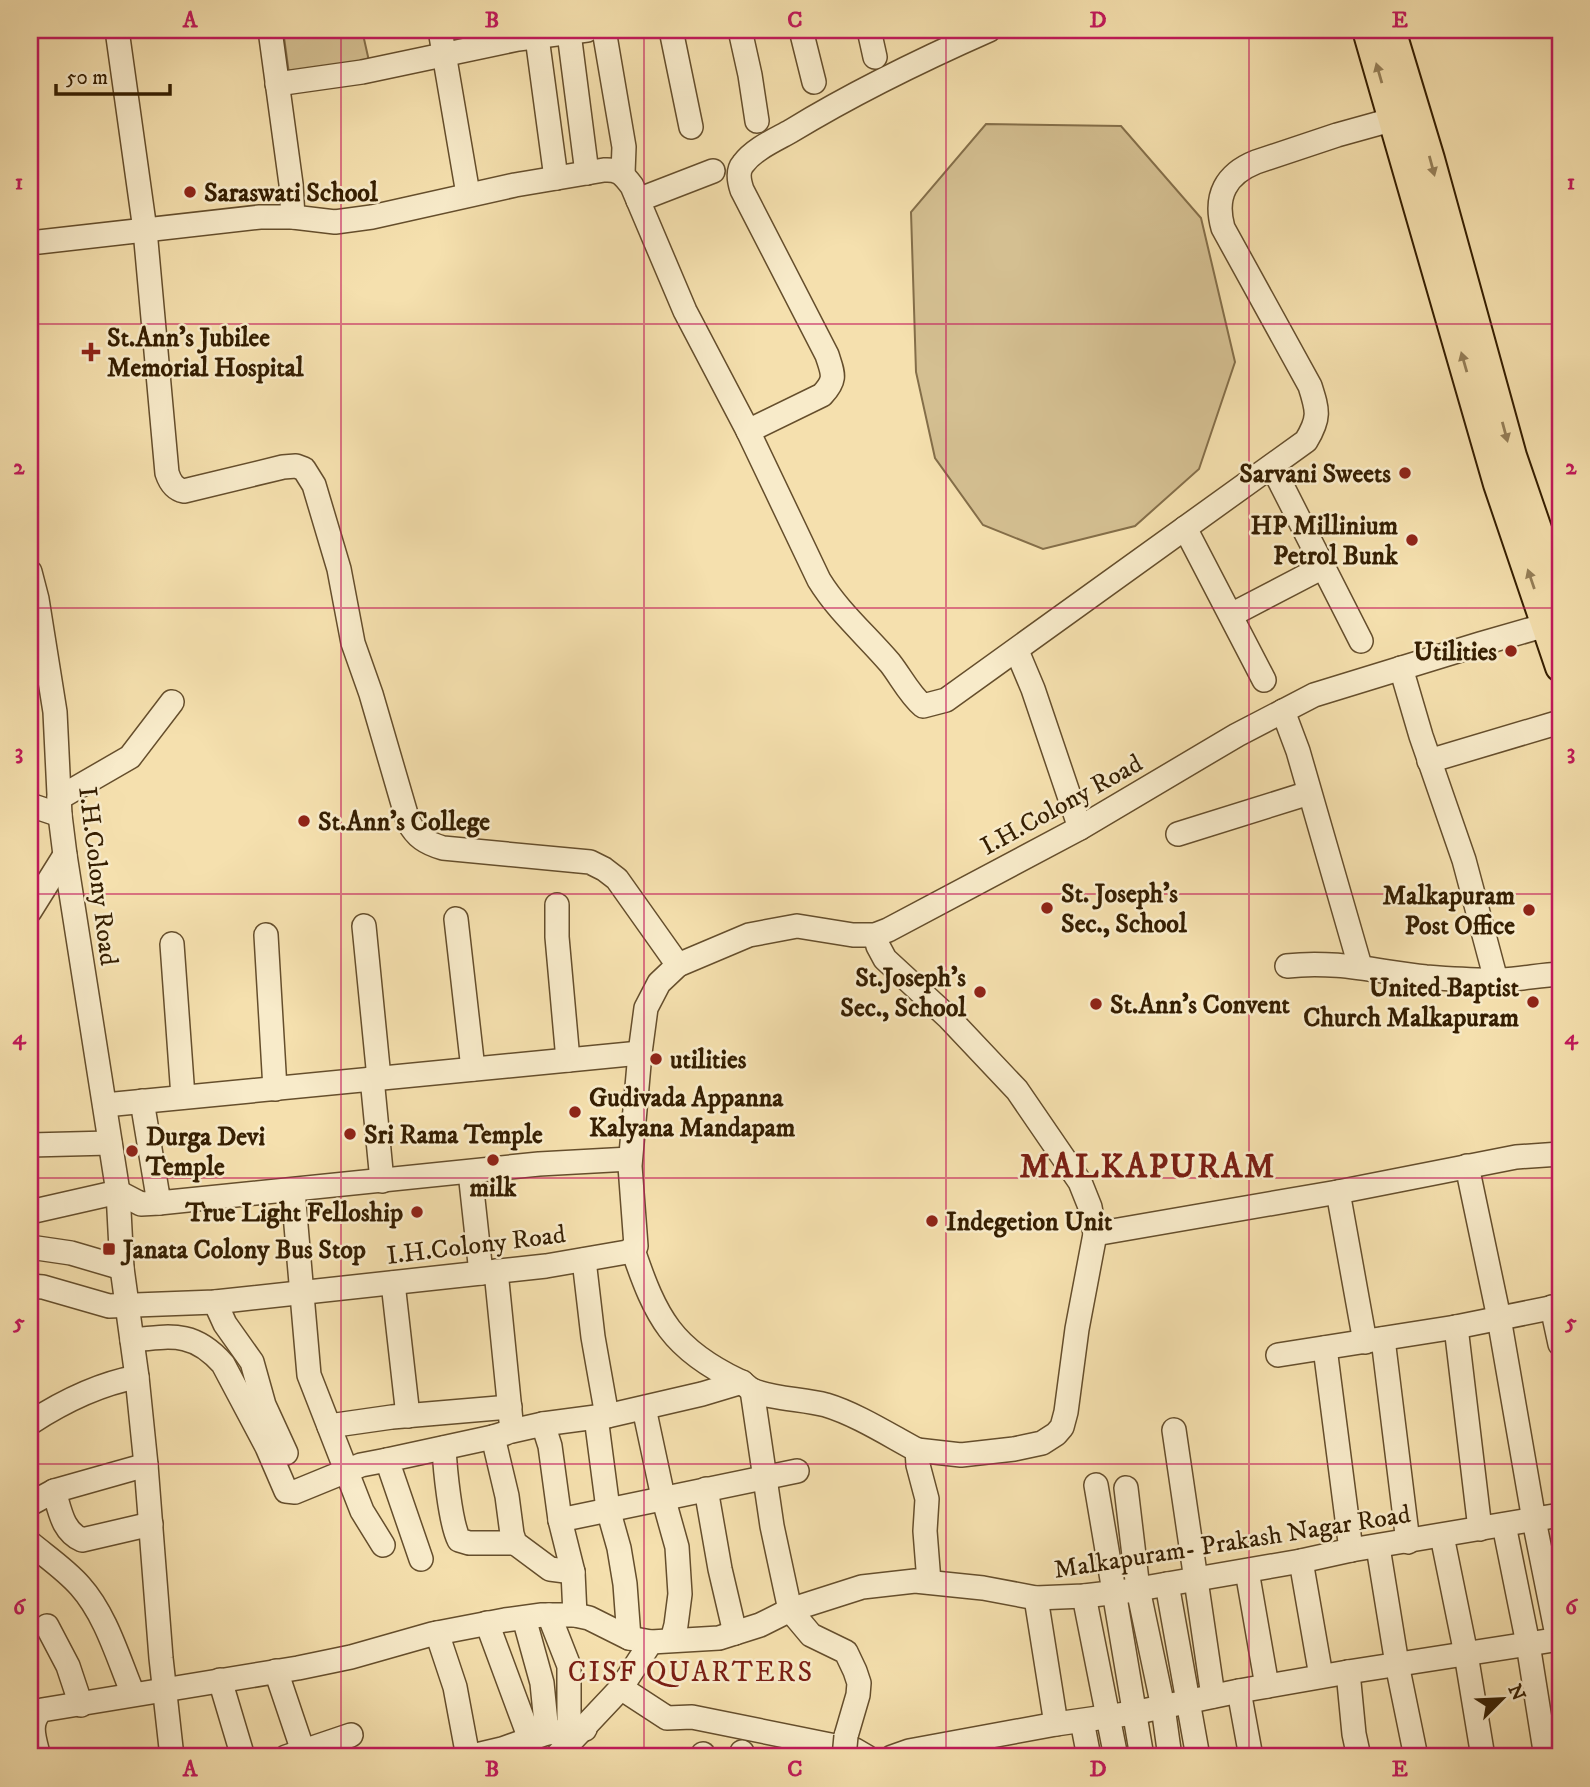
<svg xmlns="http://www.w3.org/2000/svg" width="1590" height="1787" font-family="'IM FELL DW Pica',serif">
<style>
.green{fill:#d4bf91;stroke:#846e49;stroke-width:2}
.lines{fill:none;stroke-linecap:round;stroke-linejoin:round}
.minor-casing{stroke:#654e2c;stroke-width:26}
.major-casing{stroke:#351e01;stroke-width:32}
.minor{stroke:#f8ebca;stroke-width:23}
.major{stroke:#f5e0ae;stroke-width:28}
.minor-bridge-casing{stroke:#654e2c;stroke-width:26;stroke-linecap:butt}
.minor-bridge{stroke:#f8ebca;stroke-width:23}
.oneway{fill:#957f58}
.grid{fill:none;stroke:#c2185b;stroke-width:2;stroke-opacity:0.55}
.poi-dot{fill:#8f2418;stroke:#f8ebca;stroke-width:2.5}
.labels{text-anchor:middle;stroke-width:5;stroke-linejoin:round;paint-order:stroke}
.poi-label{font-size:26px;font-weight:bold;fill:#351e01;stroke:#f8ebca;text-anchor:start}
.street-label{font-size:26px;fill:#351e01;stroke:#f8ebca}
.neighbourhood-label{font-size:28px;letter-spacing:2px;fill:#7a1f14;stroke:#f8ebca}
.district-label{font-size:33px;font-weight:bold;letter-spacing:2px;fill:#7a1f14;stroke:#f8ebca}
.neatline{fill:none;stroke:#c2185b;stroke-width:2.5}
.grid-label{font-size:23px;text-anchor:middle;font-weight:bold;fill:#c2185b}
</style>
<rect width="100%" height="100%" fill="#f5e0ae"/>
<filter id="stains"><feTurbulence type="fractalNoise" baseFrequency=".00286" numOctaves="4"/><feColorMatrix values="0 0 0 0 .2 0 0 0 0 .09 0 0 0 0 .02 0 0 0 .5 -.17"/></filter>
<radialGradient id="worn" r=".72"><stop offset=".6" stop-color="#630" stop-opacity="0"/><stop offset="1" stop-color="#630" stop-opacity=".3"/></radialGradient>
<g class="green">
<path d="M283 30H362L369 61 289 74Z"/>
<path d="M986 124 1121 126 1201 218 1235 362 1199 469 1135 526 1043 549 983 525 935 458 916 372 911 212Z"/>
</g>
<g class="lines">
<g class="minor-casing">
<g id="minor">
<path d="M117 30 145 230 167 473C170 482 174 489 184 491L283 467 296 466 304 469 314 485 339 569 353 643 371 694 408 821C416 837 426 843 443 848L590 862 604 869 617 879 678 965"/>
<path d="M270 30 291 184 293 217"/>
<path d="M440 30 468 194"/>
<path d="M536 30 556 178"/>
<path d="M604 30 624 147 623 173"/>
<path d="M671 30 691 127"/>
<path d="M740 30 750 75 757 121"/>
<path d="M801 30 814 82"/>
<path d="M869 30 875 57"/>
<path d="M569 33 587 173"/>
<path d="M277 84 362 72 518 39 587 30"/>
<path d="M638 200 713 171"/>
<path d="M30 243 260 217H293L335 222 372 217 515 185 604 170C619 169 623 174 632 186L685 311 748 431 819 580C838 611 866 635 890 663 901 677 909 694 923 706L946 700 1306 441C1320 418 1318 411 1310 386L1223 228C1214 196 1226 174 1256 162L1337 135 1409 115"/>
<path d="M748 431 822 395C837 379 833 374 827 355L742 190C739 181 737 171 743 164 754 149 775 140 791 131 855 92 921 60 989 30"/>
<path d="M1272 466 1361 641"/>
<path d="M1185 528 1264 680"/>
<path d="M30 572 37 599 55 712 60 815 65 855 118 1192 122 1268 137 1377 146 1465 161 1658 172 1757"/>
<path d="M1231 615 1323 567"/>
<path d="M1017 651 1033 689 1080 828"/>
<path d="M1401 668 1421 736 1464 860 1496 980"/>
<path d="M1283 711 1298 751 1360 966"/>
<path d="M1429 761 1560 722"/>
<path d="M59 798 130 757 172 702"/>
<path d="M30 805 60 815"/>
<path d="M1178 834 1309 793"/>
<path d="M557 905V937L568 1060"/>
<path d="M30 911 65 855"/>
<path d="M456 919 473 1069"/>
<path d="M364 926 379 1078"/>
<path d="M266 935 275 1089"/>
<path d="M875 935 878 946 885 959 949 1018 1017 1090 1080 1182 1090 1207 1095 1234 1077 1329 1066 1412 1062 1427 1056 1434 1042 1443 1014 1449 961 1455 917 1450"/>
<path d="M172 944 183 1097"/>
<path d="M1287 966C1335 960 1379 972 1426 977 1451 979 1476 981 1501 980 1521 979 1541 975 1560 974"/>
<path d="M372 1078 382 1181"/>
<path d="M142 1101 159 1203 539 1164 630 1159"/>
<path d="M105 1105 640 1053"/>
<path d="M30 1145 110 1143"/>
<path d="M1467 1166 1499 1318 1534 1520 1558 1640"/>
<path d="M470 1172 481 1273"/>
<path d="M293 1191 309 1375 362 1511 383 1545"/>
<path d="M1338 1192 1365 1342"/>
<path d="M30 1212 118 1192 141 1204 159 1203"/>
<path d="M1095 1234 1338 1192 1516 1157 1560 1154"/>
<path d="M30 1247 71 1253 122 1268"/>
<path d="M633 1250C656 1318 672 1349 739 1381 744 1383 748 1388 752 1390 772 1399 804 1399 826 1405 856 1414 889 1435 917 1450L918 1465 927 1499 925 1531 929 1582"/>
<path d="M584 1260 593 1337 607 1416 596 1417 608 1509 619 1548 625 1584 629 1638"/>
<path d="M496 1271 512 1431 543 1424 550 1446 560 1520 573 1572 575 1615"/>
<path d="M393 1283 408 1416"/>
<path d="M30 1286 43 1287 109 1306 215 1302 546 1266 627 1252 636 1246 630 1166 640 1053 646 1008 659 983 678 965 749 935 797 926 853 935H875L888 930 1080 828 1237 735 1314 695 1480 644 1560 621"/>
<path d="M215 1302 225 1324 252 1362 264 1405 286 1453"/>
<path d="M1552 1307 1560 1344"/>
<path d="M1456 1327 1480 1529"/>
<path d="M1383 1339 1408 1542"/>
<path d="M132 1340C172 1336 194 1331 223 1364L267 1447 286 1491 295 1492 361 1465 387 1460"/>
<path d="M1325 1348 1351 1550"/>
<path d="M1278 1355 1456 1327 1560 1306"/>
<path d="M752 1390 772 1526 790 1610 811 1635 846 1652 855 1671 859 1683 858 1695 846 1736"/>
<path d="M644 1408 663 1497 677 1547 680 1594 676 1625 672 1640"/>
<path d="M607 1416 702 1394 742 1382"/>
<path d="M30 1423C64 1401 98 1384 137 1377"/>
<path d="M543 1424 596 1417"/>
<path d="M329 1426 392 1417 510 1407"/>
<path d="M1174 1430 1213 1696"/>
<path d="M506 1433 493 1437 507 1496 512 1534 515 1543 550 1569 573 1572"/>
<path d="M444 1448C445 1468 450 1522 459 1540L469 1543H515"/>
<path d="M1096 1485 1142 1757"/>
<path d="M1126 1488 1138 1589 1163 1707 1170 1757"/>
<path d="M706 1489 720 1569 735 1633"/>
<path d="M54 1491 146 1465"/>
<path d="M30 1504 54 1491C60 1510 62 1531 82 1540L151 1524"/>
<path d="M560 1520 797 1471"/>
<path d="M1504 1525 1528 1644 1546 1757"/>
<path d="M1442 1536 1466 1654 1483 1757"/>
<path d="M30 1543C47 1557 66 1570 80 1586 106 1615 118 1658 133 1694"/>
<path d="M1378 1547 1397 1664 1416 1757"/>
<path d="M421 1559 387 1460 493 1437"/>
<path d="M1301 1561 1321 1676"/>
<path d="M1247 1571 1267 1686"/>
<path d="M1167 1584 1198 1757"/>
<path d="M1084 1596 1116 1757"/>
<path d="M1036 1598 1056 1724"/>
<path d="M549 1615 569 1666V1731"/>
<path d="M524 1618 542 1683 547 1733"/>
<path d="M487 1623 530 1739"/>
<path d="M47 1626 68 1666 81 1705"/>
<path d="M437 1633 455 1687 468 1757 502 1749 547 1733 585 1729"/>
<path d="M276 1671 305 1757"/>
<path d="M1348 1672 1354 1734 1359 1757"/>
<path d="M220 1680 243 1757"/>
<path d="M621 1688 667 1718 692 1717 855 1750 867 1757"/>
<path d="M1239 1691 1251 1757"/>
<path d="M1082 1721 1089 1757"/>
<path d="M742 1752 743 1757"/>
<path d="M703 1754 704 1757"/>
<path d="M39 1757C35 1741 27 1722 42 1710L298 1668 351 1657 432 1634 505 1620 542 1615H575L589 1618 629 1638 651 1642 719 1638 760 1625 790 1610 862 1587 915 1581 983 1588 1036 1598 1084 1596 1127 1591 1301 1561 1351 1550 1560 1515"/>
<path d="M286 1757 351 1735"/>
<path d="M556 1757 621 1688 651 1642"/>
<path d="M892 1757 909 1751 1056 1724 1133 1713 1239 1691 1348 1672 1560 1639"/>
</g>
</g>
<g class="major-casing">
<g id="major">
<path d="M1367 30 1498 484 1560 667"/>
<path d="M1391 30 1430 159 1512 456 1560 596"/>
</g>
</g>
<use href="#minor" class="minor"/>
<use href="#major" class="major"/>
<g class="minor-bridge-casing">
<path id="minor-bridge" d="M844 1757 846 1736"/>
</g>
<use href="#minor-bridge" class="minor-bridge"/>
</g>
<defs><path id="oneway-solid" d="M-6-.8H1V-3.2L6.5 0L1 3.2V.8H-6Z" transform="scale(1.75)"/></defs>
<g class="oneway">
<use href="#oneway-solid" transform="translate(1379 73) rotate(-106)"/>
<use href="#oneway-solid" transform="translate(1432 166) rotate(75)"/>
<use href="#oneway-solid" transform="translate(1464 362) rotate(-106)"/>
<use href="#oneway-solid" transform="translate(1505 432) rotate(75)"/>
<use href="#oneway-solid" transform="translate(1531 579) rotate(-109)"/>
</g>
<path class="grid" d="M341 30V1757M644 30V1757M946 30V1757M1249 30V1757M30 324H1560M30 608H1560M30 894H1560M30 1178H1560M30 1464H1560"/>
<g class="poi-dot">
<circle cx="190" cy="192" r="7"/>
<path d="M87.5 341.5h7v7h7v7h-7v7h-7v-7h-7v-7h7z"/>
<circle cx="1405" cy="473" r="7"/>
<circle cx="1412" cy="540" r="7"/>
<circle cx="1511" cy="651" r="7"/>
<circle cx="304" cy="821" r="7"/>
<circle cx="1047" cy="908" r="7"/>
<circle cx="1529" cy="910" r="7"/>
<circle cx="980" cy="992" r="7"/>
<circle cx="1533" cy="1002" r="7"/>
<circle cx="1096" cy="1004" r="7"/>
<circle cx="656" cy="1059" r="7"/>
<circle cx="575" cy="1112" r="7"/>
<circle cx="350" cy="1134" r="7"/>
<circle cx="132" cy="1151" r="7"/>
<circle cx="493" cy="1160" r="7"/>
<circle cx="417" cy="1212" r="7"/>
<circle cx="932" cy="1221" r="7"/>
<rect x="102" y="1242" width="14" height="14" rx="3.5"/>
</g>
<g class="labels">
<g class="poi-label">
<text x="204" y="201">Saraswati School</text>
<text x="107" y="346">St.Ann's Jubilee<tspan x="107" dy="30">Memorial Hospital</tspan></text>
<text x="1391" y="482" text-anchor="end">Sarvani Sweets</text>
<text x="1398" y="534" text-anchor="end">HP Millinium<tspan x="1398" dy="30">Petrol Bunk</tspan></text>
<text x="1497" y="660" text-anchor="end">Utilities</text>
<text x="318" y="830">St.Ann's College</text>
<text x="1061" y="902">St. Joseph's<tspan x="1061" dy="30">Sec., School</tspan></text>
<text x="1515" y="904" text-anchor="end">Malkapuram<tspan x="1515" dy="30">Post Office</tspan></text>
<text x="966" y="986" text-anchor="end">St.Joseph's<tspan x="966" dy="30">Sec., School</tspan></text>
<text x="1519" y="996" text-anchor="end">United Baptist<tspan x="1519" dy="30">Church Malkapuram</tspan></text>
<text x="1110" y="1013">St.Ann's Convent</text>
<text x="670" y="1068">utilities</text>
<text x="589" y="1106">Gudivada Appanna<tspan x="589" dy="30">Kalyana Mandapam</tspan></text>
<text x="364" y="1143">Sri Rama Temple</text>
<text x="146" y="1145">Durga Devi<tspan x="146" dy="30">Temple</tspan></text>
<text x="493" y="1196" text-anchor="middle">milk</text>
<text x="403" y="1221" text-anchor="end">True Light Felloship</text>
<text x="946" y="1230">Indegetion Unit</text>
<text x="123" y="1258">Janata Colony Bus Stop</text>
</g>
<g class="street-label">
<text transform="translate(1061 804) rotate(-29)" y="9">I.H.Colony Road</text>
<text transform="translate(99 876) rotate(83)" y="9">I.H.Colony Road</text>
<text transform="translate(476 1244) rotate(-7)" y="9">I.H.Colony Road</text>
<text transform="translate(1232 1541) rotate(-9)" y="9">Malkapuram- Prakash Nagar Road</text>
</g>
<g class="neighbourhood-label">
<text x="691" y="1681">CISF QUARTERS</text>
</g>
<g class="district-label">
<text x="1148" y="1177">MALKAPURAM</text>
</g>
</g>
<rect width="1590" height="1787" fill="none" stroke="#f5e0ae" stroke-width="77"/>
<g transform="translate(1502 1699) rotate(66)" stroke="#f8ebca" stroke-width="5" paint-order="stroke">
<path d="M0-5L12 26L0 18L-12 26Z" fill="#351e01"/>
<text y="-10" font-size="19" font-weight="bold" text-anchor="middle" fill="#351e01">N</text>
</g>
<path d="M56 84v10h114v-10" fill="none" stroke="#351e01" stroke-width="3.5"/>
<text x="66" y="84" font-size="21" fill="#351e01" stroke="#f8ebca" stroke-width="5" paint-order="stroke">50 m</text>
<rect x="38" y="38" width="1514" height="1710" class="neatline"/>
<g class="grid-label">
<text x="190" y="27">A</text>
<text x="492" y="27">B</text>
<text x="795" y="27">C</text>
<text x="1098" y="27">D</text>
<text x="1400" y="27">E</text>
<text x="19" y="189">1</text>
<text x="1571" y="189">1</text>
<text x="19" y="474">2</text>
<text x="1571" y="474">2</text>
<text x="19" y="759">3</text>
<text x="1571" y="759">3</text>
<text x="19" y="1044">4</text>
<text x="1571" y="1044">4</text>
<text x="19" y="1329">5</text>
<text x="1571" y="1329">5</text>
<text x="19" y="1614">6</text>
<text x="1571" y="1614">6</text>
<text x="190" y="1776">A</text>
<text x="492" y="1776">B</text>
<text x="795" y="1776">C</text>
<text x="1098" y="1776">D</text>
<text x="1400" y="1776">E</text>
</g>
<rect width="100%" height="100%" filter="url(#stains)"/>
<rect width="100%" height="100%" fill="url(#worn)"/>
</svg>
